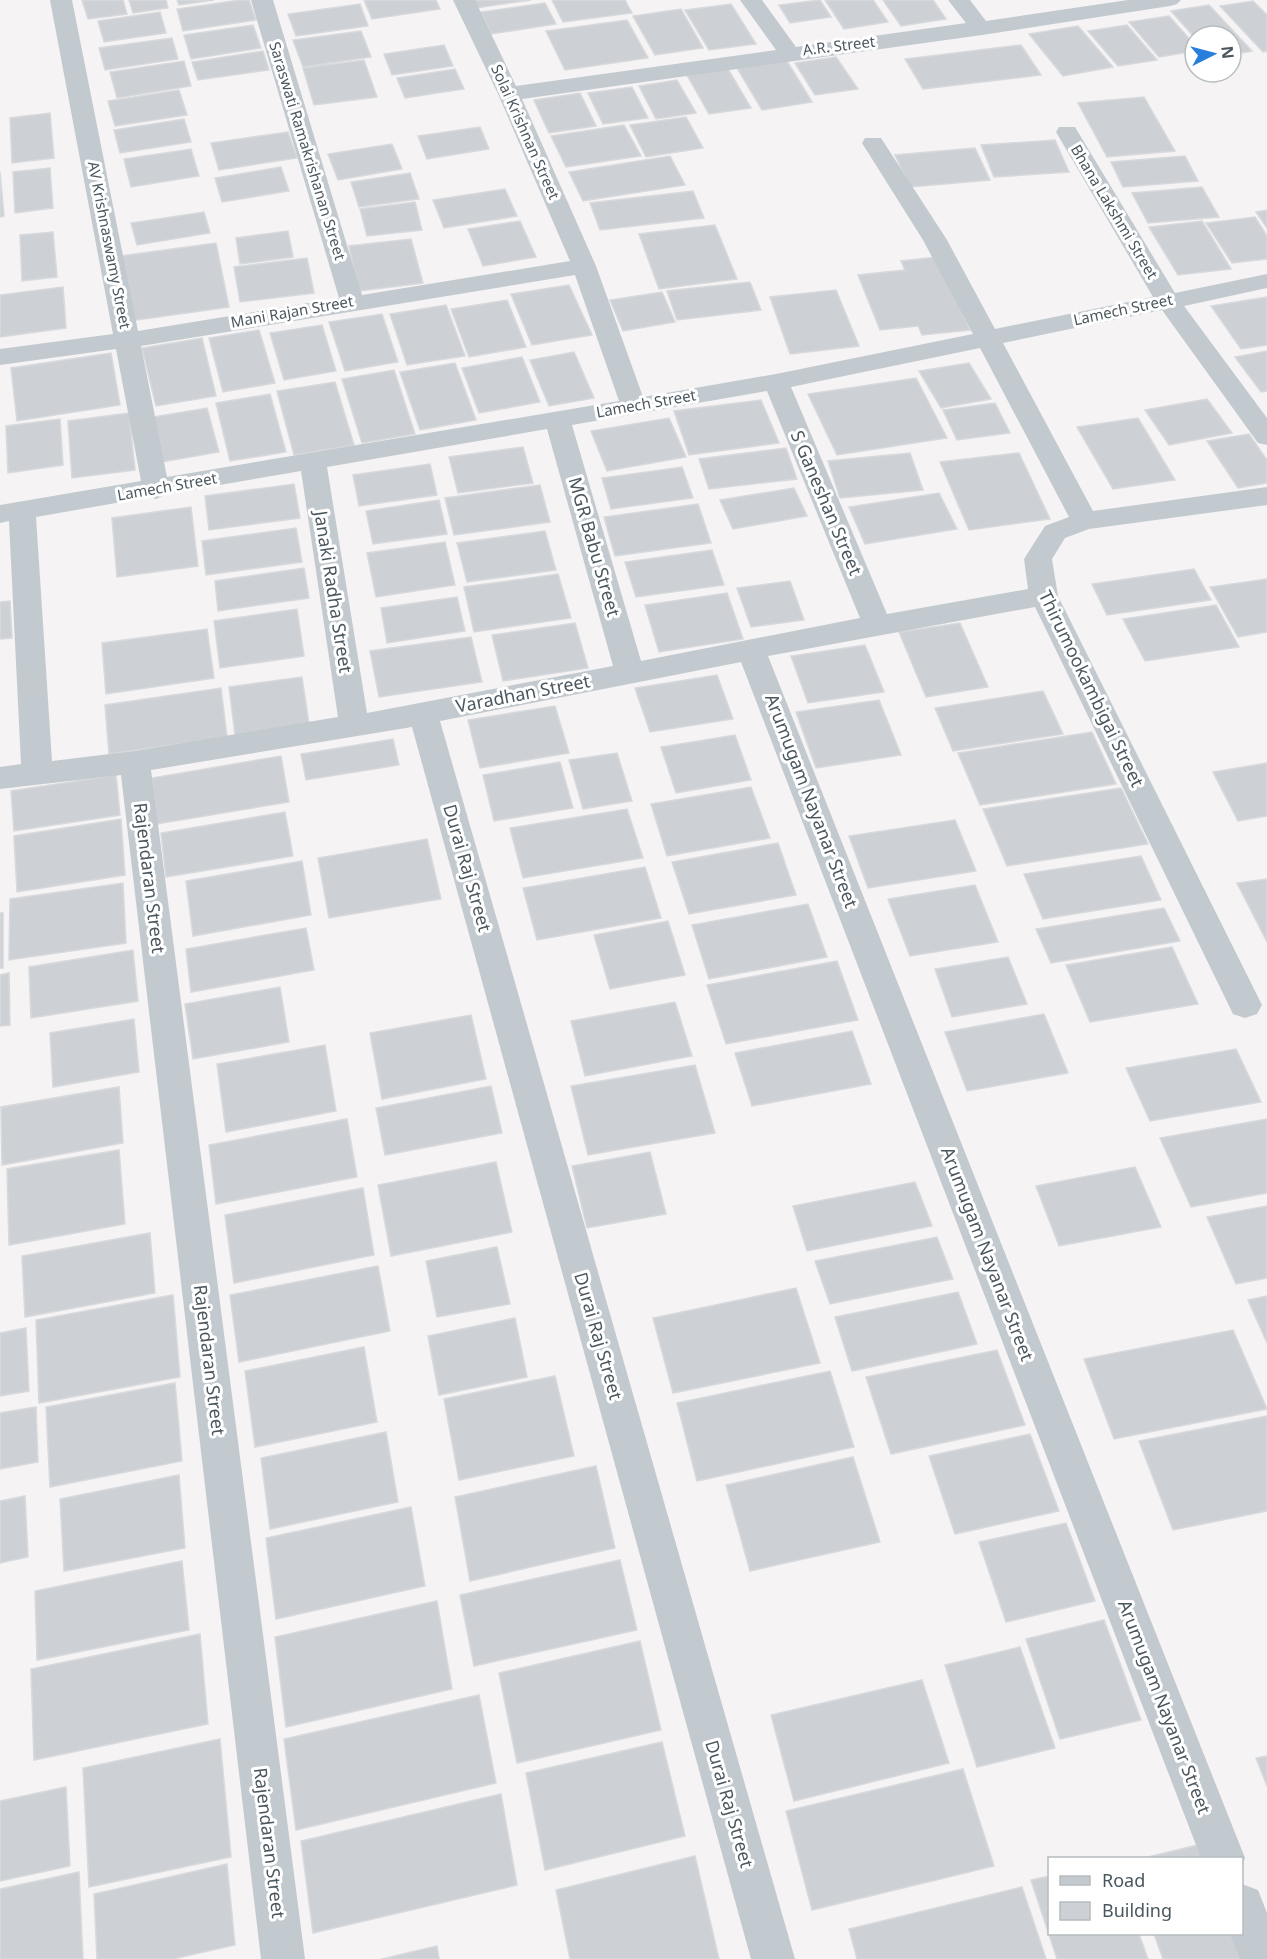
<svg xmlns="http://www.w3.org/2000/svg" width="1267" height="1959" font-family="'Noto Sans',sans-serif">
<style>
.building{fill:#cdd0d4;stroke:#d7d9dd;stroke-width:1.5}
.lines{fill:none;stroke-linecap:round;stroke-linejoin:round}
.minor{fill:#c2cad0;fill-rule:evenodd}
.labels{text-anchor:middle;stroke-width:6;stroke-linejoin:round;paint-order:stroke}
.far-street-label{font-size:15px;fill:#4b575f;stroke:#fff}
.street-label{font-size:18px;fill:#4b575f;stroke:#fff}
</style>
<rect width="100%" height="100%" fill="#f5f3f3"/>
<g class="building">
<path d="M82 0H123L127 14 88 19Z"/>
<path d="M129 0H166L168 8 133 13Z"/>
<path d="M177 0H214L179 5Z"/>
<path d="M240 0H249L256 20 183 31 177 9Z"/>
<path d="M364 0H436L440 9 372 19Z"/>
<path d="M473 0H531L476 8Z"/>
<path d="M552 0H625L632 13 563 22Z"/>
<path d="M820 0 831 17 790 23 779 5Z"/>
<path d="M825 0H873L888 22 844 29Z"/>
<path d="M883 0H933L946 19 901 26Z"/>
<path d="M1253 1 1267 15V51L1263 52 1220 6Z"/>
<path d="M545 3 556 24 491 34 481 12Z"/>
<path d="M360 4 368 26 296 36 288 14Z"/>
<path d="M731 4 756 44 709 50 685 10Z"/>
<path d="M1209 5 1252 51 1231 55V36H1195V38L1171 11Z"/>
<path d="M681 9 703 48 655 55 633 16Z"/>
<path d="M160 12 166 33 104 42 98 21Z"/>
<path d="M1169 16 1195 45V51L1159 57 1129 22Z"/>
<path d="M627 20 648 58 565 70 546 31Z"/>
<path d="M253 25 261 48 191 59 184 35Z"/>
<path d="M1127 25 1157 60 1118 66 1088 31Z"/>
<path d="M1078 26 1113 67 1063 76 1029 34Z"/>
<path d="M361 31 371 57 303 67 293 40Z"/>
<path d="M172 38 178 59 105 70 99 48Z"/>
<path d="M444 45 453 66 392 75 384 54Z"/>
<path d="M1021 45 1041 75 923 89 905 59Z"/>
<path d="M263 51 269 70 198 80 192 62Z"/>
<path d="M836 57 858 89 815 95 795 63Z"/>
<path d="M364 60 377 97 314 105 303 68Z"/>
<path d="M184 61 191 86 117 98 110 72Z"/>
<path d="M787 61 812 102 762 110 737 68Z"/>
<path d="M455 69 464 89 405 98 397 78Z"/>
<path d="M728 69 751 108 709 114 687 75Z"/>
<path d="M677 80 696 113 656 119 639 86Z"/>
<path d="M632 87 648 118 603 124 588 93Z"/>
<path d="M179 90 187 115 115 126 108 101Z"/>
<path d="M580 93 596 126 549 133 534 100Z"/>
<path d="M1144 97 1175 151 1107 157 1078 103Z"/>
<path d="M50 113 54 158 12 163 10 118Z"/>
<path d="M686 117 703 148 646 157 630 125Z"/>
<path d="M184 119 191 142 120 153 114 130Z"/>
<path d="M624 125 641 156 566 167 551 136Z"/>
<path d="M480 127 489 149 427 159 418 136Z"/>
<path d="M288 132 297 158 219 170 211 143Z"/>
<path d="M1055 140 1069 172 994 177 981 145Z"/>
<path d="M392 144 402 169 338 180 328 154Z"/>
<path d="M975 148 990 180 910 187 895 155Z"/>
<path d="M191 149 199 176 131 187 124 159Z"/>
<path d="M670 156 685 185 583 201 569 172Z"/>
<path d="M1185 156 1198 181 1123 187 1111 162Z"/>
<path d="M281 167 289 191 222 202 215 178Z"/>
<path d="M50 168 53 208 15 213 13 172Z"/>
<path d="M0 172 4 216 0 217Z"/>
<path d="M410 173 419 199 359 207 351 182Z"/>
<path d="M1202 187 1219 217 1148 223 1132 193Z"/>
<path d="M505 189 517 216 444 228 433 200Z"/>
<path d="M693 191 704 218 600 230 590 203Z"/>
<path d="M415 202 422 230 367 236 360 209Z"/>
<path d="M1267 210V228L1256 212Z"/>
<path d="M204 212 210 233 137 245 131 223Z"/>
<path d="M1255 217 1267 236V259L1232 263 1206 223Z"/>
<path d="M520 221 536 257 483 266 468 229Z"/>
<path d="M1202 221 1231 269 1178 275 1149 227Z"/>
<path d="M715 225 737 279 659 289 639 234Z"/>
<path d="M288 231 293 257 240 264 236 238Z"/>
<path d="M53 232 57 277 22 281 20 235Z"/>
<path d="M411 239 423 283 359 291 349 246Z"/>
<path d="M216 243 229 307 130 321 121 256Z"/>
<path d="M937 257 970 330 922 335 918 326 880 330 858 275 905 270 901 261Z"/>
<path d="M307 258 314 293 240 302 234 267Z"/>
<path d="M750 282 761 310 677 320 667 291Z"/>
<path d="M569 285 592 335 532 345 511 294Z"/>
<path d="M63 287 66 328 0 337V295Z"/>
<path d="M836 290 859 346 790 354 770 297Z"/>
<path d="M662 292 675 322 623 331 610 300Z"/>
<path d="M1267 297V345L1241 349 1211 306Z"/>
<path d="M507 300 526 347 469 357 451 309Z"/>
<path d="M446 305 465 356 407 365 390 314Z"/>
<path d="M382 314 398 362 345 371 329 322Z"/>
<path d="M322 325 336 371 284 380 270 333Z"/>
<path d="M259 330 275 383 223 392 209 338Z"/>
<path d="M202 338 216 396 156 406 142 348Z"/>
<path d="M1267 351V391L1261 392 1235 357Z"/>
<path d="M574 352 594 398 549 406 530 360Z"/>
<path d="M111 353 120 405 17 421 11 368Z"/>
<path d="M522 357 540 402 479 413 462 368Z"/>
<path d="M455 363 476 420 420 430 400 372Z"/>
<path d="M969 363 991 399 941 408 919 371Z"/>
<path d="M394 370 415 434 362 443 342 379Z"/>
<path d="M916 378 947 438 837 455 808 394Z"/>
<path d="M335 382 354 445 294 455 277 391Z"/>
<path d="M270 394 286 452 230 461 216 403Z"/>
<path d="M1207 399 1232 433 1169 445 1145 410Z"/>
<path d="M761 400 779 443 689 455 674 411Z"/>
<path d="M995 403 1010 433 957 440 943 410Z"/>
<path d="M207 408 219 452 162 462 153 417Z"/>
<path d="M129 413 135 470 72 478 68 421Z"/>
<path d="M669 418 686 457 607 471 591 431Z"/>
<path d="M1138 418 1175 480 1113 489 1077 427Z"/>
<path d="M60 419 63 465 8 473 6 426Z"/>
<path d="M1249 434 1267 460V483L1238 488 1207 441Z"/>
<path d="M523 447 533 483 458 493 449 457Z"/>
<path d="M786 448 797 479 709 489 699 459Z"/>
<path d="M910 453 923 490 840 498 828 461Z"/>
<path d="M1019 453 1050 519 969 530 940 462Z"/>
<path d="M430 464 437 495 359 506 353 475Z"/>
<path d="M682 467 693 498 611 509 602 478Z"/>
<path d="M294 484 300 518 209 530 205 496Z"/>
<path d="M540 485 550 522 454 535 445 498Z"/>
<path d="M794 488 807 516 733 529 720 500Z"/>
<path d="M939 493 957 529 865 544 849 507Z"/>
<path d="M439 500 447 534 373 544 366 511Z"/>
<path d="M698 504 711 543 615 556 604 517Z"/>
<path d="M191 507 198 566 117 577 112 518Z"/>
<path d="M296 528 302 562 206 575 202 541Z"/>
<path d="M545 531 556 570 467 582 457 543Z"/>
<path d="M445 542 455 585 376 597 367 553Z"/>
<path d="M712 550 724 585 636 597 625 562Z"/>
<path d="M304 568 309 598 218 611 215 581Z"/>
<path d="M1194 569 1211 600 1107 615 1092 584Z"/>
<path d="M558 574 571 618 474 632 464 587Z"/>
<path d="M1267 579V632L1238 637 1210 587Z"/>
<path d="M790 581 804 620 751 627 737 588Z"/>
<path d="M727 593 743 639 659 652 645 605Z"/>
<path d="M457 597 465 631 387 643 381 608Z"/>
<path d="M10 601 12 638 0 639V602Z"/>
<path d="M1216 605 1239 647 1145 661 1123 619Z"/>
<path d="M297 609 304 656 220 668 214 621Z"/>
<path d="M575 623 588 668 503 681 492 635Z"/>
<path d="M960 623 988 687 926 697 899 632Z"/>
<path d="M207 629 214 678 106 694 102 643Z"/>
<path d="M471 637 482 682 379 697 370 651Z"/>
<path d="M865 645 884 692 808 703 791 656Z"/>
<path d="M717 675 733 719 650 732 635 688Z"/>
<path d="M302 677 309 724 235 735 229 687Z"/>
<path d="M221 688 227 737 109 754 105 705Z"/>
<path d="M1043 691 1063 734 953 751 935 708Z"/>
<path d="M879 700 901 755 816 768 796 712Z"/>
<path d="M555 706 569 753 480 768 468 720Z"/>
<path d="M1092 732 1116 784 980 805 958 753Z"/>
<path d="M735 735 751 780 676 793 661 747Z"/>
<path d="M393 739 399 765 306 780 301 754Z"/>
<path d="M617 753 632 801 583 809 569 760Z"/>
<path d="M281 756 289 802 157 824 152 778Z"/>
<path d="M560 762 573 808 494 821 483 775Z"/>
<path d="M1267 763V816L1238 821 1213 772Z"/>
<path d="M116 775 120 815 14 831 11 791Z"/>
<path d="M751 787 770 838 667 856 651 804Z"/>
<path d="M1121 788 1148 844 1007 866 983 809Z"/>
<path d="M627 809 643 858 523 878 510 828Z"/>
<path d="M285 812 293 856 166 877 161 833Z"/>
<path d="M121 819 125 875 17 892 14 836Z"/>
<path d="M955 820 976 871 868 888 849 836Z"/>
<path d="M427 839 441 899 329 918 318 858Z"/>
<path d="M778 843 796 895 689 914 672 862Z"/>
<path d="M1141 856 1161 900 1043 919 1024 874Z"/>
<path d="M302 861 311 915 193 936 186 881Z"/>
<path d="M645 867 661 918 537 940 523 888Z"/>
<path d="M1267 879V942L1237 883Z"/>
<path d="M123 883 126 943 9 960 10 899Z"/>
<path d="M975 885 998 942 910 956 888 899Z"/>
<path d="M808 904 827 957 709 979 692 925Z"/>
<path d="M1164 908 1180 941 1051 963 1036 929Z"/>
<rect x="0" y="913" width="3" height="55"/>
<path d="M668 921 685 975 610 989 594 935Z"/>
<path d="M306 928 314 970 191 992 186 949Z"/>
<path d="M1172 947 1198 1004 1090 1022 1066 965Z"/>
<path d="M133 950 138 1001 31 1018 29 967Z"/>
<path d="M1008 957 1027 1004 952 1017 935 969Z"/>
<path d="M837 961 858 1020 726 1044 707 985Z"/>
<path d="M9 973 10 1025 0 1026V975Z"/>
<path d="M280 987 289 1042 193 1059 185 1004Z"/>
<path d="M675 1002 692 1056 585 1076 571 1021Z"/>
<path d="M1044 1014 1068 1073 967 1091 945 1032Z"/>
<path d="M471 1015 486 1079 382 1099 370 1033Z"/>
<path d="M134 1019 139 1072 53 1087 50 1033Z"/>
<path d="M852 1031 871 1084 752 1106 735 1053Z"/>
<path d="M325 1045 336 1111 226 1132 217 1064Z"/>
<path d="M1236 1049 1261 1102 1150 1121 1126 1068Z"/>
<path d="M695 1065 715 1133 588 1155 571 1086Z"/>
<path d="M491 1086 502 1133 385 1155 376 1108Z"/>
<path d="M119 1087 123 1143 2 1165 1 1107Z"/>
<path d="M347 1119 357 1177 216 1204 209 1145Z"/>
<path d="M1267 1119V1193L1191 1207 1160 1138Z"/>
<path d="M119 1150 125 1224 9 1245 7 1169Z"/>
<path d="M650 1152 666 1214 587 1228 572 1166Z"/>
<path d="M496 1162 512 1232 391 1256 378 1185Z"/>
<path d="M1135 1167 1161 1227 1059 1246 1036 1186Z"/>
<path d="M915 1182 932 1226 807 1251 793 1206Z"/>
<path d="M363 1188 374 1255 234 1283 225 1215Z"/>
<path d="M1267 1206V1278L1236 1284 1207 1217Z"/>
<path d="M150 1233 155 1293 25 1317 22 1256Z"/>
<path d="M937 1237 953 1279 830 1304 815 1261Z"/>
<path d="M497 1247 510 1304 437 1317 426 1261Z"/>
<path d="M378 1266 390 1331 239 1362 230 1295Z"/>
<path d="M796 1288 820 1363 673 1393 653 1318Z"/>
<path d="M958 1292 977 1344 852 1371 835 1317Z"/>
<path d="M173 1295 180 1377 39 1403 36 1320Z"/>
<path d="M1267 1296V1343L1248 1300Z"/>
<path d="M515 1318 527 1377 439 1395 428 1336Z"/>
<path d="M26 1328 29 1391 0 1396V1333Z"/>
<path d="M1233 1330 1267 1409 1114 1439 1084 1359Z"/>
<path d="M364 1347 377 1422 255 1447 245 1371Z"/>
<path d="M997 1350 1025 1425 891 1454 866 1377Z"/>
<path d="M830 1371 854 1447 697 1481 677 1403Z"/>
<path d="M555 1376 574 1456 459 1480 444 1399Z"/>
<path d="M175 1383 182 1461 50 1487 46 1407Z"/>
<path d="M36 1407 38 1462 0 1469V1413Z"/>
<path d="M1267 1416V1511L1173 1530 1139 1441Z"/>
<path d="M386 1432 398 1502 270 1529 261 1458Z"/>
<path d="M1030 1434 1059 1511 955 1534 929 1456Z"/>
<path d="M853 1457 880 1542 750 1571 726 1485Z"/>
<path d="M596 1466 615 1548 470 1581 455 1497Z"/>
<path d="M179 1475 185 1548 64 1571 60 1499Z"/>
<path d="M25 1496 28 1557 0 1563V1501Z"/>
<path d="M411 1507 425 1586 276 1619 266 1538Z"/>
<path d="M1066 1523 1095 1601 1006 1622 979 1542Z"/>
<path d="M620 1560 637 1630 474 1666 460 1595Z"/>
<path d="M182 1561 189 1630 37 1660 35 1591Z"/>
<path d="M437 1601 452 1689 286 1727 275 1637Z"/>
<path d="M1104 1620 1141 1720 1060 1739 1026 1639Z"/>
<path d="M200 1634 208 1724 34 1760 31 1669Z"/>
<path d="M640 1641 661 1730 517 1763 499 1673Z"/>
<path d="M1020 1647 1055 1748 977 1767 945 1665Z"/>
<path d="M922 1680 949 1763 794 1801 771 1715Z"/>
<path d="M479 1695 496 1783 296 1830 284 1739Z"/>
<path d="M220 1739 231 1857 89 1887 83 1768Z"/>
<path d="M662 1742 685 1836 545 1870 526 1773Z"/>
<path d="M1267 1756V1786L1256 1758Z"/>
<path d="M963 1769 994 1866 812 1910 786 1811Z"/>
<path d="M66 1787 70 1866 0 1881V1801Z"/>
<path d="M501 1794 517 1885 313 1933 301 1841Z"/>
<path d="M1202 1844 1208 1858H1144Z"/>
<path d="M695 1856 719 1959H570L556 1890Z"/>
<path d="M227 1864 235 1945 173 1959H97L94 1894Z"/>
<path d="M79 1872 83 1959H0V1889Z"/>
<path d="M1050 1876V1934H1139L1148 1959H1057L1031 1880Z"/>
<path d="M1022 1887 1046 1959H857L849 1929Z"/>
<path d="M1154 1934H1236L1246 1959H1163Z"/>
<path d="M437 1946 439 1959H382Z"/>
</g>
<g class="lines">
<g class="minor">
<path d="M50 0H72L138 331 339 298 251 0H273L362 295 570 261 498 94 453 0H475L516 86 776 50 740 0H762L796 47 966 23 948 0H970L986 21 1128 0H1181L1177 4 1170 6 982 35 522 99 596 266 643 397 776 374 973 334 923 240 862 143 865 138H881L947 240 995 329 1153 297 1056 132 1059 127H1075L1078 132 1175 293 1267 274V288L1184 306 1267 418V445L1258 443 1162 310 1003 343 1093 511 1267 487V505L1089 529 1065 538 1052 559 1058 596 1262 1005 1257 1014 1245 1018 1233 1014 1035 607 768 656 1245 1858 1242 1866V1858H1201L741 662 440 721 795 1959H751L412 727 151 770 305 1959H261L121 775 0 789V767L21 764 9 521 0 523V505L141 481 116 349 0 365V349L113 334ZM575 275 619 401 167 477 141 346ZM980 348 1069 517 1045 526 1024 559 1028 589 887 614 791 387ZM767 391 860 618 641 661 572 425ZM547 429 613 666 367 713 327 467ZM301 471 338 717 135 751 52 761 36 517 150 497 156 499 167 494Z"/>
<path d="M1242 1884 1258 1890 1267 1913V1959H1240L1230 1934H1242Z"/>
</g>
</g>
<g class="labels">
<g class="far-street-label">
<text transform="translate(839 46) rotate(-7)" y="5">A.R. Street</text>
<text transform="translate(525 132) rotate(66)" y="5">Solai Krishnan Street</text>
<text transform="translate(307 151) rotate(73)" y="5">Saraswati Ramakrishanan Street</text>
<text transform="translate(1114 212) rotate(59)" y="5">Bhana Lakshmi Street</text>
<text transform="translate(109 245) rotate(79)" y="5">AV Krishnaswamy Street</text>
<text transform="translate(1123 310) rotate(-12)" y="5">Lamech Street</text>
<text transform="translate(292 312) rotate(-10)" y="5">Mani Rajan Street</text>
<text transform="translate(646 404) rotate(-10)" y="5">Lamech Street</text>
<text transform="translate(167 487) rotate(-10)" y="5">Lamech Street</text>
</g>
<g class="street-label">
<text transform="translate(826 503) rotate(67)" y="6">S Ganeshan Street</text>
<text transform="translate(594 547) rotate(74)" y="6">MGR Babu Street</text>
<text transform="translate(333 592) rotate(81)" y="6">Janaki Radha Street</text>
<text transform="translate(1091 689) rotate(64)" y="6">Thirumookambigai Street</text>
<text transform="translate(523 694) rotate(-11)" y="6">Varadhan Street</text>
<text transform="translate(811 801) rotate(69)" y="6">Arumugam Nayanar Street</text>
<text transform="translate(467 868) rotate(74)" y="6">Durai Raj Street</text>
<text transform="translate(149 878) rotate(83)" y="6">Rajendaran Street</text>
<text transform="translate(987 1254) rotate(69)" y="6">Arumugam Nayanar Street</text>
<text transform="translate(598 1336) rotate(74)" y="6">Durai Raj Street</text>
<text transform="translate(209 1360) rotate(83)" y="6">Rajendaran Street</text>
<text transform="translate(1164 1707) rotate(69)" y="6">Arumugam Nayanar Street</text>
<text transform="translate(729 1804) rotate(74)" y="6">Durai Raj Street</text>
<text transform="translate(269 1843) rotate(83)" y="6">Rajendaran Street</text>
</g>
</g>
<rect x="1048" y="1857" width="195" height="78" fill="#ffffff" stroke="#b7bcbf" stroke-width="1.5"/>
<rect x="1060" y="1876" width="30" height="9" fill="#c2cad0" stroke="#b7bcbf" stroke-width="1.5"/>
<text x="1102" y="1887" font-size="18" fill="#4b575f">Road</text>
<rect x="1060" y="1902" width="30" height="18" fill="#cdd0d4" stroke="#b7bcbf" stroke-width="1.5"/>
<text x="1102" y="1917" font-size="18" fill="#4b575f">Building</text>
<g transform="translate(1213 54) rotate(84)"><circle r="28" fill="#ffffff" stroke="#b7bcbf" stroke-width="1.5"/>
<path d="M0-4.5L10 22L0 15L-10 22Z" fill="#277fdb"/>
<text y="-9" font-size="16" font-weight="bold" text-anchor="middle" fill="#4b575f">N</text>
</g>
</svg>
